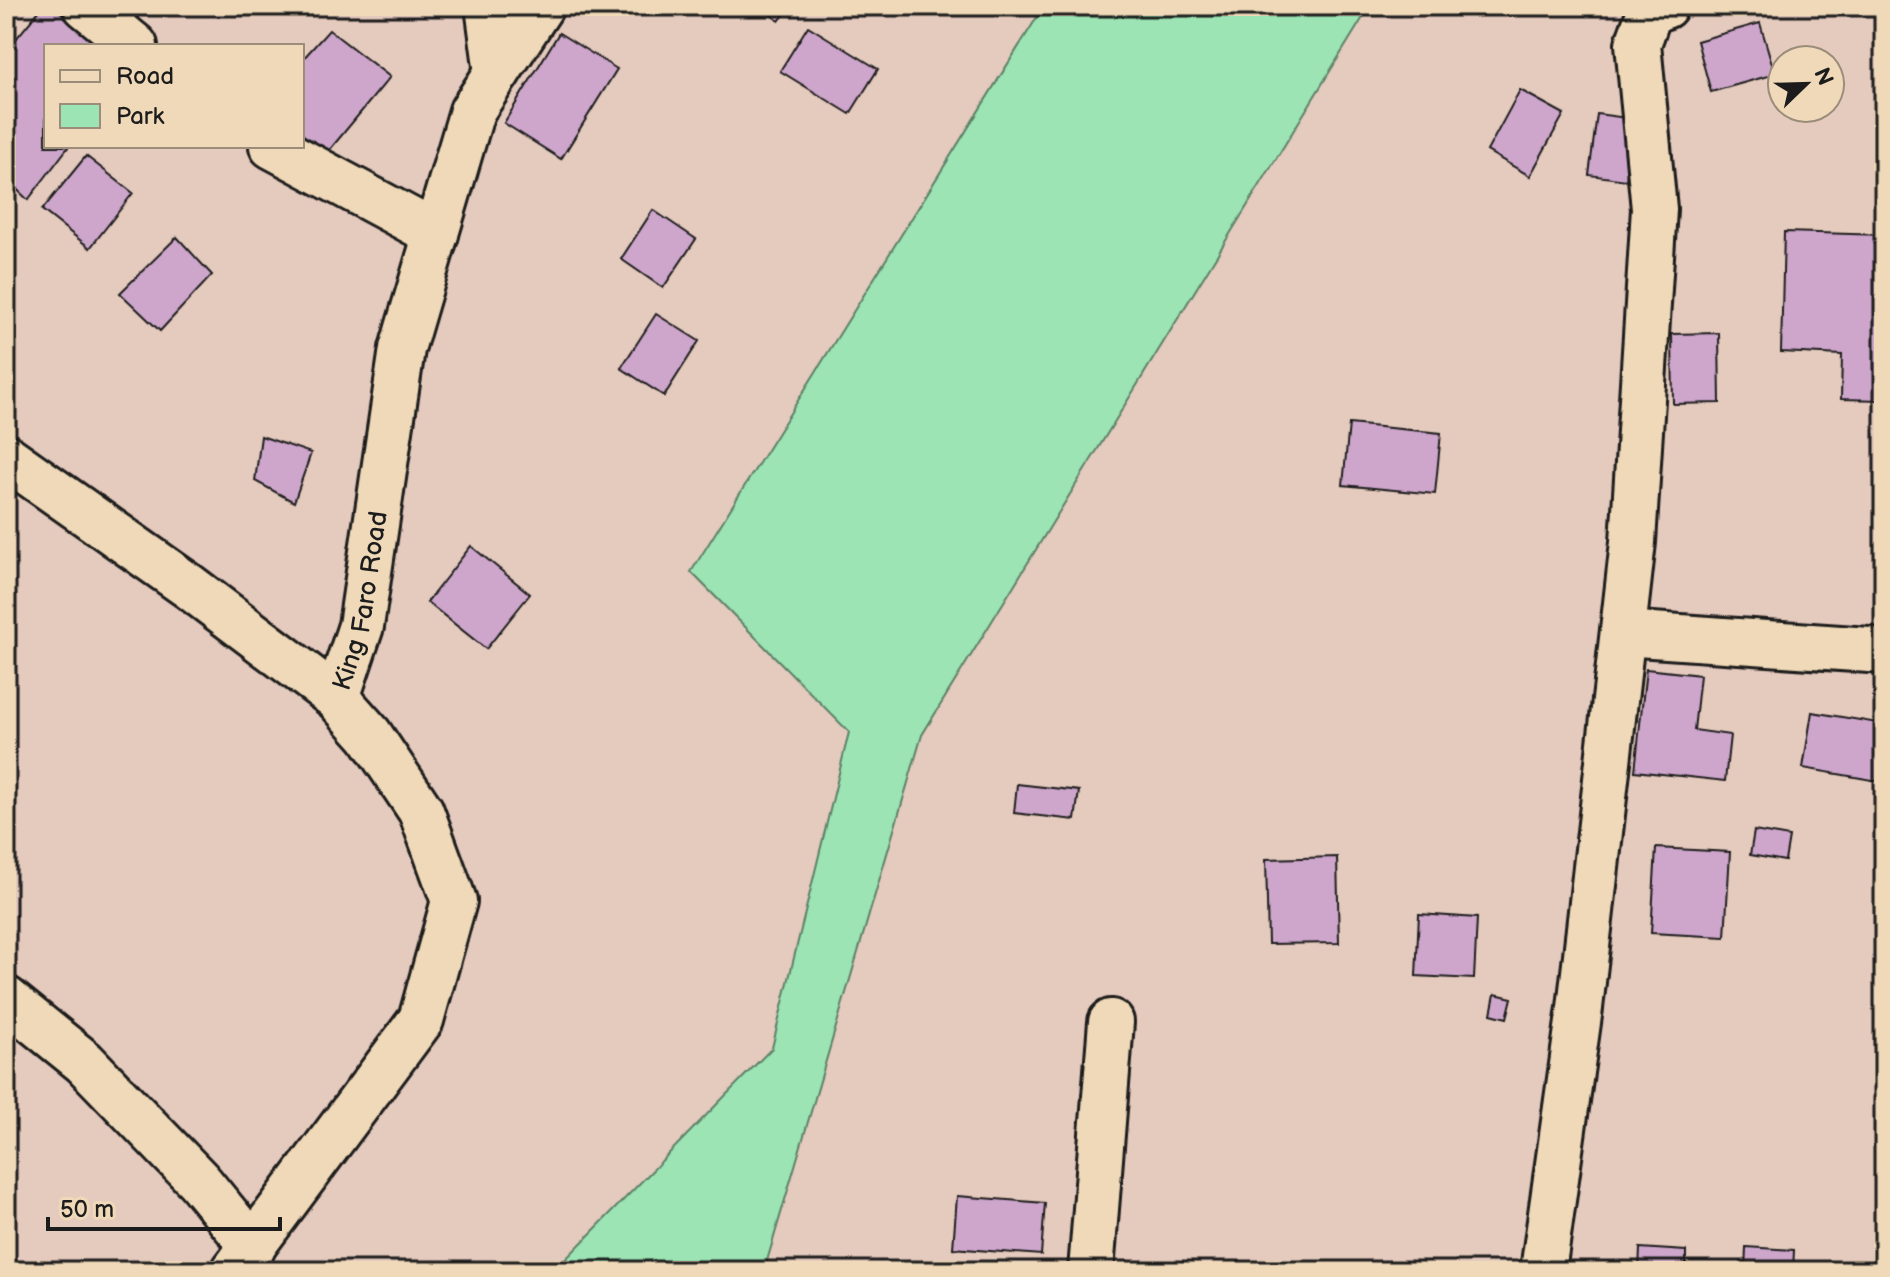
<svg xmlns="http://www.w3.org/2000/svg" width="1890" height="1277" font-family="'Balsamiq Sans',sans-serif">
<style>
.green{fill:#9ce4b3;stroke:#5c8068;stroke-width:2}
.building{fill:#cea6cc;stroke:#1c1c1c;stroke-width:2}
.lines{fill:none;stroke-linecap:round;stroke-linejoin:round}
.minor-casing{stroke:#1c1c1c;stroke-width:50}
.minor{stroke:#efd9b8;stroke-width:44}
.labels{text-anchor:middle;stroke-width:8;stroke-linejoin:round;paint-order:stroke}
.street-label{font-size:26px;fill:#1c1c1c;stroke:#efd9b8}
</style>
<rect width="100%" height="100%" fill="#e5cabe"/>
<filter id="ink" filterUnits="userSpaceOnUse"><feTurbulence type="fractalNoise" baseFrequency=".0125" numOctaves="2"/><feDisplacementMap in="SourceGraphic" scale="16" xChannelSelector="R" yChannelSelector="G"/><feConvolveMatrix kernelMatrix="1 2 1 2 8 2 1 2 1" color-interpolation-filters="sRGB"/></filter>
<g filter="url(#ink)">
<path class="green" d="M1044 6H1370L922 735 764 1271H554L772 1048 849 732 691 572Z"/>
<g class="building">
<path d="M43 6H54L97 46H46V146H69L28 200 6 179V51Z"/>
<path d="M760 6H791L779 21Z"/>
<path d="M1760 23 1775 74 1711 92 1697 41Z"/>
<path d="M808 26 878 69 850 114 780 71Z"/>
<path d="M329 30 390 77 327 153 302 134V60Z"/>
<path d="M559 33 617 69 561 159 504 123Z"/>
<path d="M1520 90 1564 114 1530 176 1487 151Z"/>
<path d="M1597 114 1635 119 1626 180 1589 175Z"/>
<path d="M86 156 133 193 90 248 42 210Z"/>
<path d="M653 210 696 239 663 288 621 259Z"/>
<path d="M1784 232 1884 235 1883 400 1841 399 1842 355 1781 352Z"/>
<path d="M177 237 212 275 160 331 120 293Z"/>
<path d="M656 314 699 341 664 396 621 368Z"/>
<path d="M1719 333 1720 403 1673 404 1672 334Z"/>
<path d="M1349 424 1441 433 1435 494 1343 485Z"/>
<path d="M261 436 311 453 294 502 255 481Z"/>
<path d="M471 546 530 594 486 649 427 602Z"/>
<path d="M1646 669 1700 675 1694 730 1730 735 1725 781 1635 771Z"/>
<path d="M1812 712 1884 724V782L1803 768Z"/>
<path d="M1017 784 1079 791 1075 820 1014 813Z"/>
<path d="M1754 831 1789 837 1785 861 1750 855Z"/>
<path d="M1880 838 1884 839V875H1876Z"/>
<path d="M1656 848 1730 852 1725 937 1651 933Z"/>
<path d="M1337 857 1339 943 1268 944 1266 859Z"/>
<path d="M1419 914 1477 918 1474 979 1416 976Z"/>
<path d="M1495 994 1512 998 1507 1018 1491 1014Z"/>
<path d="M957 1196 1045 1203 1041 1255 953 1248Z"/>
<path d="M1746 1247 1794 1250 1793 1271H1745Z"/>
<path d="M1640 1248 1686 1251V1271H1639Z"/>
</g>
<g class="lines">
<g class="minor-casing">
<g id="minor">
<path d="M86 6 135 46"/>
<path d="M488 6 497 73"/>
<path d="M272 146 436 234"/>
<path d="M6 457 190 587 337 698"/>
<path d="M1623 633 1884 651"/>
<path d="M6 999 84 1062 199 1181 253 1247"/>
<path id="s1" d="M234 1271 421 1020 454 901 421 811 370 735 337 698 361 626 402 349 472 111 541 6"/>
<path d="M1091 1271 1111 1022"/>
<path d="M1543 1271 1580 1008 1633 542 1654 209 1638 44 1650 11 1665 6"/>
</g>
</g>
<use href="#minor" class="minor"/>
</g>
</g>
<g class="labels">
<g class="street-label">
<text dy="9" stroke="none"><textPath href="#s1" startOffset="774">King Faro Road</textPath></text>
</g>
</g>
<rect width="1890" height="1277" fill="none" stroke="#efd9b8" stroke-width="32"/>
<rect x="16" y="16" width="1858" height="1245" fill="none" stroke="#1c1c1c" stroke-width="3" filter="url(#ink)"/>
<rect x="44" y="44" width="260" height="104" fill="#efd9b8" stroke="#9b8d7a" stroke-width="2"/>
<rect x="60" y="70" width="40" height="12" fill="#efd9b8" stroke="#9b8d7a" stroke-width="2"/>
<text x="116" y="84" font-size="24" fill="#1c1c1c">Road</text>
<rect x="60" y="104" width="40" height="24" fill="#9ce4b3" stroke="#9b8d7a" stroke-width="2"/>
<text x="116" y="124" font-size="24" fill="#1c1c1c">Park</text>
<g transform="translate(1806 84) rotate(67)"><circle r="38" fill="#efd9b8" stroke="#9b8d7a" stroke-width="2"/>
<path d="M0-6L14 30L0 20L-14 30Z" fill="#1c1c1c"/>
<text y="-12" font-size="22" font-weight="bold" text-anchor="middle" fill="#1c1c1c">N</text>
</g>
<path d="M48 1217v12h232v-12" fill="none" stroke="#1c1c1c" stroke-width="4"/>
<text x="60" y="1217" font-size="24" fill="#1c1c1c" stroke="#efd9b8" stroke-width="6" paint-order="stroke">50 m</text>
</svg>
